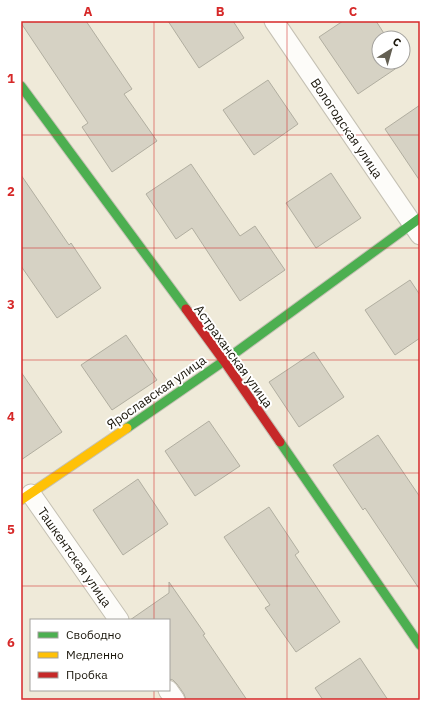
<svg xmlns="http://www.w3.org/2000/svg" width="441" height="721" font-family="'IBM Plex Sans',sans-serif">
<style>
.building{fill:#d6d2c4;stroke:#b1aea0}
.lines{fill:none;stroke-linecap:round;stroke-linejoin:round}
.street-casing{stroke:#c5c1b4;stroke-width:21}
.fast-casing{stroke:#c5c1b4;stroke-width:11}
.slow-casing{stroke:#c5c1b4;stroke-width:11}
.jam-casing{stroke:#c5c1b4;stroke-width:11}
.street{stroke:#fdfcf9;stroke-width:19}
.fast{stroke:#4caf50;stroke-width:9}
.slow{stroke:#ffc107;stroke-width:9}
.jam{stroke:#c62828;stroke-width:9}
.grid{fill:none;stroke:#d62828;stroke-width:1;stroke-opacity:0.55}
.labels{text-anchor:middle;stroke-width:4;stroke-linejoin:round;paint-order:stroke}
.street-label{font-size:13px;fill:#181409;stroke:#fff}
.neatline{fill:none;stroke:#d62828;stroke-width:1.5}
.grid-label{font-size:13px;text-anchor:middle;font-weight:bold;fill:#d62828}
</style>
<rect width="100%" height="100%" fill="#efead9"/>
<g class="building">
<path d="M21 21H86L132 89 124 94 157 141 112 172 82 127 88 123 21 23Z"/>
<path d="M168 21H233L244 38 199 68Z"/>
<path d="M343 21H376L387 38H379V62L403 61 404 63 358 94 319 37Z"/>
<path d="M268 80 298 124 254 155 223 110Z"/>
<path d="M420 105V181L385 129Z"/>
<path d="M191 164 240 236 255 226 285 270 240 301 192 228 176 239 146 194Z"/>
<path d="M331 173 361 218 316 248 286 203Z"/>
<path d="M21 175 69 245 71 243 101 288 57 318 21 266Z"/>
<path d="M410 280 420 295V338L395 355 365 310Z"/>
<path d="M126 335 157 380 112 410 81 365Z"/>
<path d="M314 352 344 397 299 427 269 382Z"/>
<path d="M21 372 62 432 21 460Z"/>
<path d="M209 421 240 466 195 496 165 451Z"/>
<path d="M378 435 420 497V590L365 508 363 510 333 465Z"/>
<path d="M138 479 168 524 123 555 93 510Z"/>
<path d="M269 507 299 552 295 555 340 622 296 652 265 608 270 605 224 537Z"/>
<path d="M169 582 205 634 203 635 247 700H186L184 694 177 684 173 680 169 679V620H130L169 593Z"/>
<path d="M360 658 388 700H323L315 688Z"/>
</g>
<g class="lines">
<g class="street-casing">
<g id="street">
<path d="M274 21 420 235"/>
<path d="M31 494 119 620"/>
<path d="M168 690 175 700"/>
</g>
</g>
<g class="fast-casing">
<g id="fast">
<path d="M21 86 186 309"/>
<path d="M127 428 224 361 420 218"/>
<path d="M280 442 420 645"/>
</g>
</g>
<g class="slow-casing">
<path id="slow" d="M21 500 127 428"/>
</g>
<g class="jam-casing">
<path id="jam" d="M186 309 224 361 280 442"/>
</g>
<use href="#street" class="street"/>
<use href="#fast" class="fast"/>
<use href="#slow" class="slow"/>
<use href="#jam" class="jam"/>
</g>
<path class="grid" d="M154 21V620M287 21V700M21 135H420M21 248H420M21 360H420M21 473H420M21 586H420M154 690V700"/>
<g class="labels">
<g class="street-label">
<text transform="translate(347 128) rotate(56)" y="5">Вологодская улица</text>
<text transform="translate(234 356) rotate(54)" y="5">Астраханская улица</text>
<text transform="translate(156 392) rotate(-35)" y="5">Ярославская улица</text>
<text transform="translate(75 557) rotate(55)" y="5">Ташкентская улица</text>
</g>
</g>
<rect width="441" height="721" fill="none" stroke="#ffffff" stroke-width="44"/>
<rect x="30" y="619" width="140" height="72" fill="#ffffff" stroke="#a3a19d"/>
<rect x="38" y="632" width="20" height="6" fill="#4caf50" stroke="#a3a19d"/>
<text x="66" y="639" font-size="12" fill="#181409">Свободно</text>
<rect x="38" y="652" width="20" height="6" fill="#ffc107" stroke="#a3a19d"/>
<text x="66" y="659" font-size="12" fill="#181409">Медленно</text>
<rect x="38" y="672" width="20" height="6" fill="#c62828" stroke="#a3a19d"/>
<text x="66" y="679" font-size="12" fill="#181409">Пробка</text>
<g transform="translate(391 50) rotate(37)"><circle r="19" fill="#ffffff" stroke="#a3a19d"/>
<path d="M0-3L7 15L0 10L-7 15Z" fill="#635f52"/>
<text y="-6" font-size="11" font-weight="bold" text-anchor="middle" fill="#181409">С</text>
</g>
<rect x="22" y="22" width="397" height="677" class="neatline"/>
<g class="grid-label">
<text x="88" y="16">A</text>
<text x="220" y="16">B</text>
<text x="353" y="16">C</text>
<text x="11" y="83">1</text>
<text x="11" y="196">2</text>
<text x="11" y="309">3</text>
<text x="11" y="421">4</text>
<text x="11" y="534">5</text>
<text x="11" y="647">6</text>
</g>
</svg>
